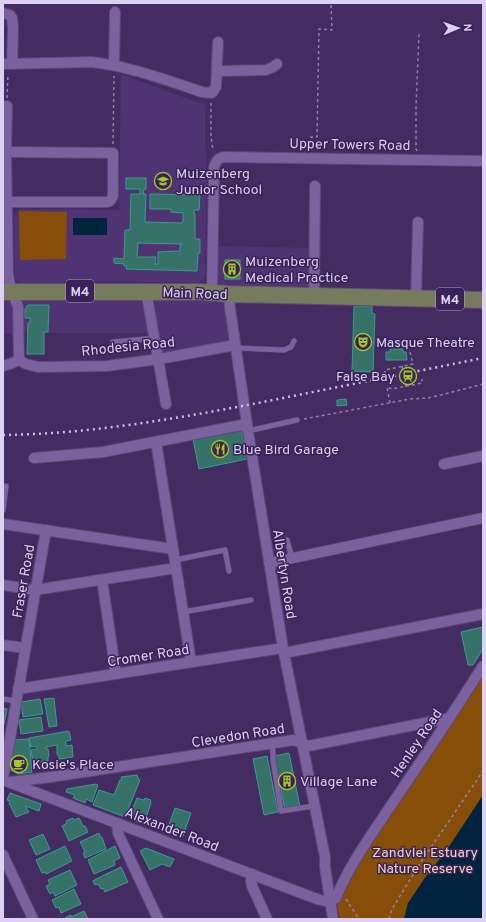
<svg xmlns="http://www.w3.org/2000/svg" width="486" height="922" font-family="Overpass,sans-serif">
<style>
.built{fill:#503372}
.green{fill:#874e09}
.water{fill:#00243d}
.building{fill:#377269;stroke:#389e90;fill-rule:evenodd}
.lines{fill:none;stroke-linecap:round;stroke-linejoin:round}
.lane-casing{stroke:#5d4776;stroke-width:6}
.street-casing{stroke:#5d4776;stroke-width:12}
.primary-casing{stroke:#5d4776;stroke-width:18}
.path{stroke:#9380ac;stroke-width:1.5;stroke-dasharray:3 3;stroke-linecap:butt}
.lane{stroke:#7b619d;stroke-width:5}
.street{stroke:#7b619d;stroke-width:10}
.primary{stroke:#777b5d;stroke-width:16}
.rail{stroke:#cec0e4;stroke-width:2.5;stroke-dasharray:2 4;stroke-linecap:butt}
.path-bridge{stroke:#9380ac;stroke-width:1.5;stroke-dasharray:3 3;stroke-linecap:butt}
.labels{text-anchor:middle;stroke-width:3;stroke-linejoin:round;paint-order:stroke}
.shield{fill:#3a2157;stroke:#ad9cc4;stroke-width:1}
.shield-label{font-size:13px;font-weight:bold;fill:#ded1f3}
.street-label{font-size:14px;fill:#ded1f3;stroke:#3a2157}
.poi-label{font-size:14px;fill:#ded1f3;stroke:#3a2157;text-anchor:start}
.park-label{font-size:14px;fill:#eed6c2;stroke:#3a2157}
</style>
<rect width="100%" height="100%" fill="#442c62"/>
<g class="built">
<path d="M121 74 205 105V142L207 160 205 277 199 283 104 281 21 284 15 277 14 216 19 209 119 210Z"/>
<path d="M3 246 10 285 212 293 213 246 315 248 314 296 230 294 235 345 159 359 154 333H3Z"/>
</g>
<g class="green">
<path d="M19 211 67 212 66 259 20 260Z"/>
<path d="M483 666V919H340L336 898Z"/>
</g>
<g class="water">
<rect x="73" y="218" width="34" height="17"/>
<path d="M483 795V919H404L408 903 424 879 446 851Z"/>
</g>
<g class="building">
<path d="M126 178H146V189H144L143 194H146L145 222 182 223 183 221V213L171 212V209H150V194L200 195 199 210H194V214H195V239H200V253H198L197 271 126 269 127 266H124V264L114 263V258L124 259 125 230H130L131 194H140V189H126ZM138 243 182 244V245H180V251L158 252V264H155L156 257H137Z"/>
<rect x="225" y="260" width="15" height="19"/>
<path d="M28 305H49L48 332H44V354H27L28 323H30V318H25V309Z"/>
<path d="M354 306H372V313L375 314 373 372 352 371Z"/>
<path d="M390 349H403V352H406L407 360H386V352H390Z"/>
<path d="M346 399 347 405 337 406V400Z"/>
<path d="M241 428 247 459 199 469 193 439Z"/>
<path d="M483 627V649L473 665H468L461 632Z"/>
<path d="M54 698 57 726 49 727 44 699Z"/>
<path d="M40 699 43 714 23 717 21 702Z"/>
<path d="M3 708 7 709 4 725H3Z"/>
<path d="M41 717 43 731 21 734 19 720Z"/>
<path d="M69 731 71 740 66 741V746L72 745 73 757 59 759V755H57V745L46 747V749H48L49 756 48 757V761L33 763 31 750 37 749V746L31 747 29 738Z"/>
<path d="M29 739 32 772 18 774 9 769 14 740Z"/>
<path d="M289 753 300 807 285 810 274 756Z"/>
<path d="M267 756 278 812 264 815 253 759Z"/>
<path d="M137 775 138 778 140 780 125 817 93 805 99 790 114 795 120 780H122L121 777Z"/>
<path d="M96 784 98 785 92 802 86 799 85 803 73 798 75 795 66 792 67 789Z"/>
<path d="M10 793 41 804 39 811 25 806 29 812 16 817 9 803 10 801 7 800Z"/>
<path d="M137 798 144 800 145 798 151 800 150 803H151L145 821 141 820 140 823 132 820 133 817 130 816Z"/>
<path d="M175 808 191 813 183 836 167 830Z"/>
<path d="M73 818 74 820 79 818 83 826H85L88 832 69 841 62 826 67 823 66 821Z"/>
<path d="M99 833 101 838 102 837 106 849 85 858 83 853 85 852 80 842Z"/>
<path d="M43 834 50 849 36 855 29 840Z"/>
<path d="M65 846 72 861 46 874 45 872 42 873 36 860Z"/>
<path d="M115 846 120 858 114 861 115 865 94 874 88 860Z"/>
<path d="M146 848 174 859 170 867 162 864 150 870 140 851Z"/>
<path d="M121 867 128 882 105 892 103 888 101 889 98 884 95 885 93 881 96 879Z"/>
<path d="M70 870 77 885 55 896 53 892 50 894 46 886 50 884 48 880Z"/>
<path d="M74 889 81 904 61 913 59 907 56 908 52 900Z"/>
<path d="M84 911 88 919 65 918 71 915V917Z"/>
</g>
<g class="lines">
<g class="lane-casing">
<g id="lane">
<path d="M113 342 155 338"/>
<path d="M236 348 284 350 291 347 294 341"/>
<path d="M248 431 297 420"/>
<path d="M3 510 6 486"/>
<path d="M287 540 292 558"/>
<path d="M175 560 225 550 229 571"/>
<path d="M183 612 251 600"/>
<path d="M3 699 16 701"/>
<path d="M272 743 273 752V760L281 811 314 806"/>
</g>
</g>
<g class="street-casing">
<g id="street">
<path d="M3 13 10 15 12 18 13 28 12 63"/>
<path d="M3 64 91 62C129 66 166 80 202 92L212 93 216 87 218 42"/>
<path d="M114 65 115 12"/>
<path d="M217 71 266 70 273 67 277 64"/>
<path d="M7 106 6 152 8 274 10 285 18 307 19 360"/>
<path d="M6 152 113 153V196L110 201 108 202H6"/>
<path d="M146 291 166 404"/>
<path d="M212 293 214 167C216 161 218 158 224 157L483 161"/>
<path d="M229 294 230 308 248 431 283 648 325 857V867L333 919"/>
<path d="M314 296 315 186"/>
<path d="M416 299 418 222"/>
<path d="M19 360 26 364 38 367 107 366 159 359 235 345"/>
<path d="M3 366 10 364 19 360"/>
<path d="M156 442 191 662"/>
<path d="M34 458 103 452 247 424"/>
<path d="M444 464 483 456"/>
<path d="M3 524 173 549"/>
<path d="M269 563 483 518"/>
<path d="M102 580 116 674"/>
<path d="M3 585 35 590 176 568"/>
<path d="M3 645 25 648"/>
<path d="M284 653 483 614"/>
<path d="M18 689 283 648"/>
<path d="M3 779 46 530"/>
<path d="M3 780 317 899 325 901 336 898"/>
<path d="M10 782 51 777 294 740 308 746 450 718"/>
<path d="M117 824 118 833 158 919"/>
<path d="M3 855 33 919"/>
<path d="M252 874 251 880 252 886 267 919"/>
<path d="M336 898C350 863 373 833 394 801 424 757 454 712 483 666"/>
</g>
</g>
<g class="primary-casing">
<path id="primary" d="M3 292H201L229 294 483 300"/>
</g>
<g class="path">
<path d="M7 98 8 74"/>
<path d="M211 103V136L213 151"/>
<path d="M113 144 114 76"/>
<path d="M311 150V137H317L319 29 332 30 331 3"/>
<path d="M417 151 416 149V107L419 33"/>
<path d="M385 374V370L413 364 410 352"/>
<path d="M390 403 387 387 392 389 422 383V379"/>
<path d="M304 419 410 399 428 398 445 394 483 384"/>
<path d="M346 899 359 919"/>
<path d="M389 919 392 909 419 865 483 771"/>
</g>
<use href="#lane" class="lane"/>
<use href="#street" class="street"/>
<use href="#primary" class="primary"/>
<path class="rail" d="M3 435C89 434 174 419 258 403 333 388 408 373 483 358"/>
<path class="path-bridge" d="M402 366 406 387"/>
</g>
<defs>
<g id="school-ring" transform="scale(0.9)"><circle r="9.5" fill="#3a2157" stroke="#a3c927" stroke-width="1.5"/><path d="M0-5L7-2L0 1L-7-2ZM-4 1L0 2.5L4 1V4Q0 6-4 4Z" fill="#a3c927"/></g>
<g id="building-ring" transform="scale(0.9)"><circle r="9.5" fill="#3a2157" stroke="#a3c927" stroke-width="1.5"/><path d="M-4-6H4V6H1V3H-1V6H-4ZM-2.5-4.3h1.7v1.8h-1.7ZM.8-4.3h1.7v1.8H.8ZM-2.5-1h1.7V.8h-1.7ZM.8-1h1.7V.8H.8Z" fill="#a3c927"/></g>
<g id="theatre-ring" transform="scale(0.9)"><circle r="9.5" fill="#3a2157" stroke="#a3c927" stroke-width="1.5"/><path d="M-5-5.5Q0-4 5-5.5V0Q5 5 0 6Q-5 5-5 0ZM-3.3-2.5H-1v1.5H-3.3ZM1-2.5H3.3v1.5H1ZM-2.8 1Q0 5.5 2.8 1Z" fill="#a3c927"/></g>
<g id="station-ring" transform="scale(0.9)"><circle r="9.5" fill="#3a2157" stroke="#a3c927" stroke-width="1.5"/><path d="M-3-6H3Q5-6 5-4V2Q5 4 3 4L4.5 6H3L1.5 4h-3L-3 6H-4.5L-3 4Q-5 4-5 2V-4Q-5-6-3-6ZM-3.5-4v3h7v-3ZM-3.5 1v1.5H-2V1ZM2 1v1.5H3.5V1Z" fill="#a3c927"/></g>
<g id="restaurant-ring" transform="scale(0.9)"><circle r="9.5" fill="#3a2157" stroke="#a3c927" stroke-width="1.5"/><path d="M-5-6h1v4h1v-4h1v4h1v-4h1v5L-1.5 .5V6h-2V.5L-5-1ZM5-6V6H3V1.5H1.5Q1.5-4 5-6Z" fill="#a3c927"/></g>
<g id="cafe-ring" transform="scale(0.9)"><circle r="9.5" fill="#3a2157" stroke="#a3c927" stroke-width="1.5"/><path d="M-5.5-4.5H6V0H3Q3 3.5 0 3.5H-2.5Q-5.5 3.5-5.5 0ZM3-3.2v2h1.7v-2ZM-6 4.5H4V6H-6Z" fill="#a3c927"/></g>
</defs>
<g fill-rule="evenodd">
<use href="#school-ring" x="163" y="181"/>
<use href="#building-ring" x="232" y="269"/>
<use href="#theatre-ring" x="363" y="342"/>
<use href="#station-ring" x="408" y="376"/>
<use href="#restaurant-ring" x="220" y="449"/>
<use href="#cafe-ring" x="19" y="764"/>
<use href="#building-ring" x="287" y="781"/>
</g>
<g class="labels">
<g class="shield">
<rect x="66" y="280" width="28" height="22" rx="3"/>
<rect x="436" y="288" width="28" height="22" rx="3"/>
</g>
<g class="shield-label">
<text x="80" y="296">M4</text>
<text x="450" y="304">M4</text>
</g>
<g class="street-label">
<text transform="translate(350 144) rotate(1)" y="5">Upper Towers Road</text>
<text transform="translate(195 293) rotate(2)" y="5">Main Road</text>
<text transform="translate(128 346) rotate(-6)" y="5">Rhodesia Road</text>
<text transform="translate(285 574) rotate(81)" y="5">Albertyn Road</text>
<text transform="translate(23 581) rotate(-80)" y="5">Fraser Road</text>
<text transform="translate(148 655) rotate(-9)" y="5">Cromer Road</text>
<text transform="translate(238 735) rotate(-9)" y="5">Clevedon Road</text>
<text transform="translate(416 743) rotate(-56)" y="5">Henley Road</text>
<text transform="translate(172 829) rotate(21)" y="5">Alexander Road</text>
</g>
<g class="poi-label">
<text x="176" y="178">Muizenberg<tspan x="176" dy="16">Junior School</tspan></text>
<text x="245" y="266">Muizenberg<tspan x="245" dy="16">Medical Practice</tspan></text>
<text x="376" y="347">Masque Theatre</text>
<text x="395" y="381" text-anchor="end">False Bay</text>
<text x="233" y="454">Blue Bird Garage</text>
<text x="32" y="769">Kosie's Place</text>
<text x="300" y="786">Village Lane</text>
</g>
<g class="park-label">
<text x="425" y="857">Zandvlei Estuary<tspan x="425" dy="16">Nature Reserve</tspan></text>
</g>
</g>
<rect width="486" height="922" fill="none" stroke="#ded1f3" stroke-width="8"/>
<g transform="translate(458 28) rotate(88)" stroke="#3a2157" stroke-width="3" paint-order="stroke">
<path d="M0-3L7 15L0 10L-7 15Z" fill="#ded1f3"/>
<text y="-6" font-size="11" font-weight="bold" text-anchor="middle" fill="#ded1f3">N</text>
</g>
</svg>
